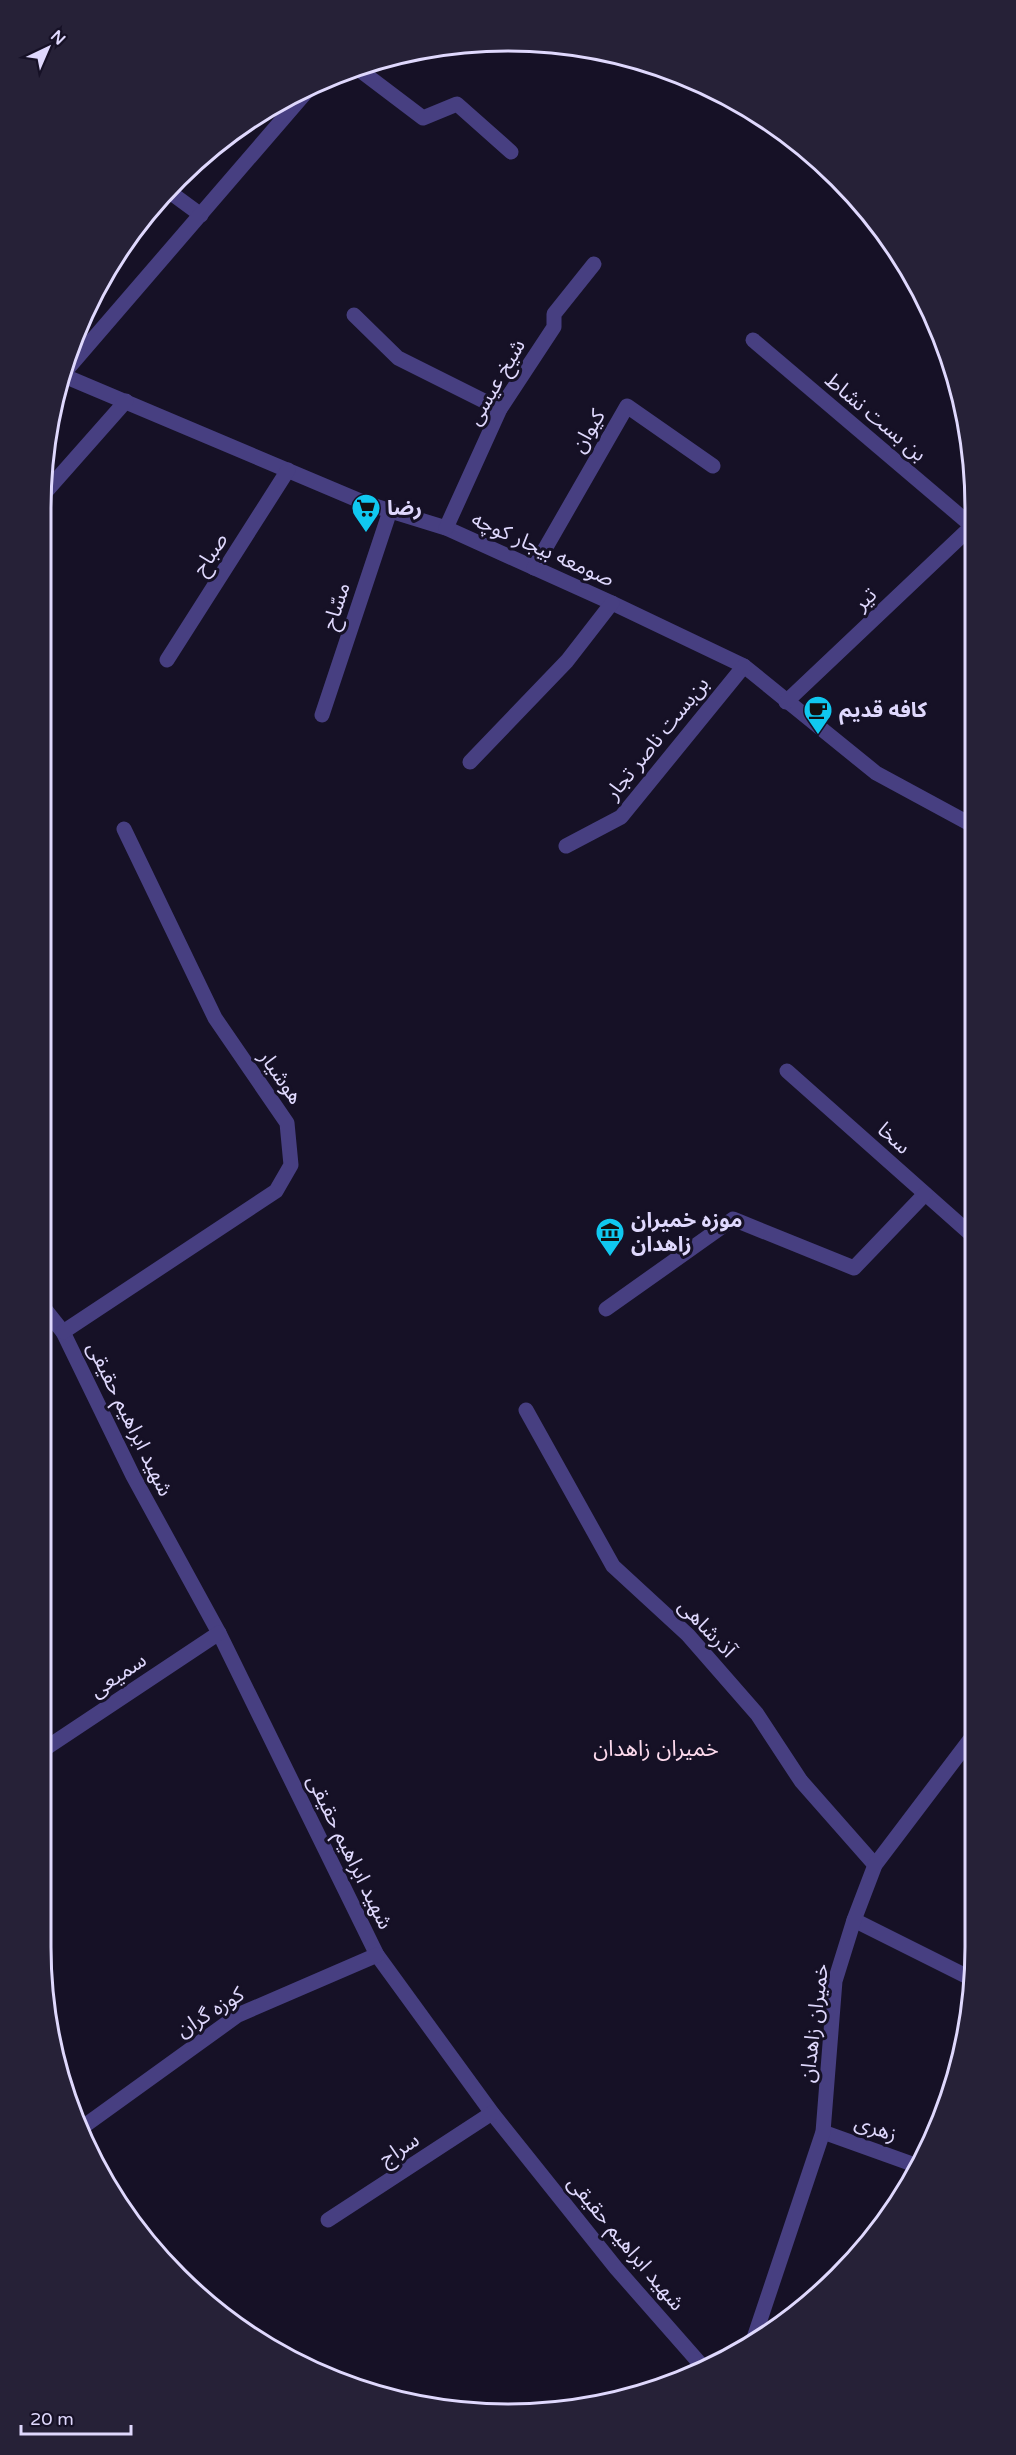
<svg xmlns="http://www.w3.org/2000/svg" width="1016" height="2455" font-family="'Varela Round','Noto Sans Arabic',sans-serif">
<style>
.lines{fill:none;stroke-linecap:round;stroke-linejoin:round}
.minor{stroke:#473f81;stroke-width:15}
.labels{text-anchor:middle;stroke-width:6;stroke-linejoin:round;paint-order:stroke}
.street-label{font-size:21px;fill:#dfd8fd;stroke:#161126}
.poi-label{font-size:21px;font-weight:bold;fill:#dfd8fd;stroke:#161126;text-anchor:start}
.neighbourhood-label{font-size:22px;fill:#fddaed;stroke:#161126}
.rim{fill:none;stroke:#dfd8fd;stroke-width:3}
</style>
<rect width="100%" height="100%" fill="#161126"/>
<g class="lines">
<g class="minor">
<path d="M357 68 423 118 457 104 511 152"/>
<path d="M167 190 201 215"/>
<path d="M354 315 398 358 500 409"/>
<path d="M753 340 972 526"/>
<path d="M63 374 313 84"/>
<path d="M62 375 365 503 446 528 612 603 744 666 876 773 972 825"/>
<path d="M42 496 126 401"/>
<path d="M446 528 500 409 554 327V314L594 264"/>
<path d="M534 568 627 406 713 466"/>
<path d="M167 660 288 470"/>
<path d="M786 702 972 526"/>
<path d="M322 715 390 511"/>
<path d="M470 762 567 661 612 603"/>
<path d="M566 846 621 817 744 666"/>
<path d="M787 1071 974 1237"/>
<path d="M40 1303 63 1332 133 1476 219 1633 377 1955 492 2113 616 2268 703 2367"/>
<path d="M606 1309 733 1219 854 1268 925 1194"/>
<path d="M63 1332 276 1191 291 1165 287 1123 215 1018 124 829"/>
<path d="M526 1410 613 1566 688 1635 757 1714 801 1781 875 1865"/>
<path d="M40 1752 219 1633"/>
<path d="M854 1920 970 1978"/>
<path d="M80 2129 238 2015 377 1955"/>
<path d="M823 2132 915 2165"/>
<path d="M328 2220 492 2113"/>
<path d="M752 2344 823 2132 835 1981 854 1920 875 1865 975 1733"/>
</g>
</g>
<defs>
<g id="supermarket-pin" transform="scale(1.5)"><path d="M0 17L-7.5 6A9.5 9.5 0 1 1 7.5 6Z" fill="#10c8f0" stroke="#161126"/><path d="M-6-5.5h2.5l.6 2H6L4.5 2H-2.5L-4.4-4H-6ZM-1.5 3.2a1.3 1.3 0 1 0 .1 0ZM3 3.2a1.3 1.3 0 1 0 .1 0Z" fill="#111"/></g>
<g id="cafe-pin" transform="scale(1.5)"><path d="M0 17L-7.5 6A9.5 9.5 0 1 1 7.5 6Z" fill="#10c8f0" stroke="#161126"/><path d="M-5.5-4.5H6V0H3Q3 3.5 0 3.5H-2.5Q-5.5 3.5-5.5 0ZM3-3.2v2h1.7v-2ZM-6 4.5H4V6H-6Z" fill="#111"/></g>
<g id="museum-pin" transform="scale(1.5)"><path d="M0 17L-7.5 6A9.5 9.5 0 1 1 7.5 6Z" fill="#10c8f0" stroke="#161126"/><path d="M0-6L6-3V-2H-6V-3ZM-5-1h2V3h-2ZM-1-1h2V3h-2ZM3-1h2V3H3ZM-6 4H6V6H-6Z" fill="#111"/></g>
</defs>
<g fill-rule="evenodd">
<use href="#supermarket-pin" x="366" y="508"/>
<use href="#cafe-pin" x="818" y="710"/>
<use href="#museum-pin" x="610" y="1232"/>
</g>
<g class="labels">
<g class="street-label">
<text transform="translate(496 382) rotate(-60)" y="7">شیخ عیسی</text>
<text transform="translate(876 417) rotate(40)" y="7">بن بست نشاط</text>
<text transform="translate(588 431) rotate(-60)" y="7">کیوان</text>
<text transform="translate(543 549) rotate(24)" y="7">صومعه بیجار کوچه</text>
<text transform="translate(210 554) rotate(-57)" y="7">صباح</text>
<text transform="translate(865 599) rotate(-44)" y="7">تیر</text>
<text transform="translate(336 606) rotate(-72)" y="7">مسّاح</text>
<text transform="translate(657 738) rotate(-51)" y="7">بن‌بست ناصر تجار</text>
<text transform="translate(281 1077) rotate(55)" y="7">هوشیار</text>
<text transform="translate(894 1138) rotate(42)" y="7">سخا</text>
<text transform="translate(130 1419) rotate(64)" y="7">شهید ابراهیم حقیقی</text>
<text transform="translate(707 1628) rotate(46)" y="7">آذرشاهی</text>
<text transform="translate(118 1675) rotate(-34)" y="7">سمیعی</text>
<text transform="translate(350 1852) rotate(64)" y="7">شهید ابراهیم حقیقی</text>
<text transform="translate(210 2012) rotate(-32)" y="7">کوزه گران</text>
<text transform="translate(814 2023) rotate(-83)" y="7">خمیران زاهدان</text>
<text transform="translate(876 2128) rotate(19)" y="7">زهری</text>
<text transform="translate(399 2149) rotate(-33)" y="7">سراج</text>
<text transform="translate(626 2243) rotate(50)" y="7">شهید ابراهیم حقیقی</text>
</g>
<g class="poi-label">
<text x="387" y="515">رضا</text>
<text x="839" y="717">کافه قدیم</text>
<text x="631" y="1227">موزه خمیران<tspan x="631" dy="24">زاهدان</tspan></text>
</g>
<g class="neighbourhood-label">
<text x="656" y="1756">خمیران زاهدان</text>
</g>
</g>
<path d="M0 0H1016V2455H0ZM508 51H508A457 457 0 0 1 965 508V1947A457 457 0 0 1 508 2404H508A457 457 0 0 1 51 1947V508A457 457 0 0 1 508 51Z" fill="#262137" fill-rule="evenodd"/>
<path class="rim" d="M508 51H508A457 457 0 0 1 965 508V1947A457 457 0 0 1 508 2404H508A457 457 0 0 1 51 1947V508A457 457 0 0 1 508 51Z"/>
<g transform="translate(48 48) rotate(44)" stroke="#161126" stroke-width="4.5" paint-order="stroke">
<path d="M0-4.5L10 22L0 15L-10 22Z" fill="#dfd8fd"/>
<text y="-9" font-size="16" font-weight="bold" text-anchor="middle" fill="#dfd8fd">N</text>
</g>
<path d="M21 2425v9h110v-9" fill="none" stroke="#dfd8fd" stroke-width="3"/>
<text x="30" y="2425" font-size="18" fill="#dfd8fd" stroke="#161126" stroke-width="4.5" paint-order="stroke">20 m</text>
</svg>
